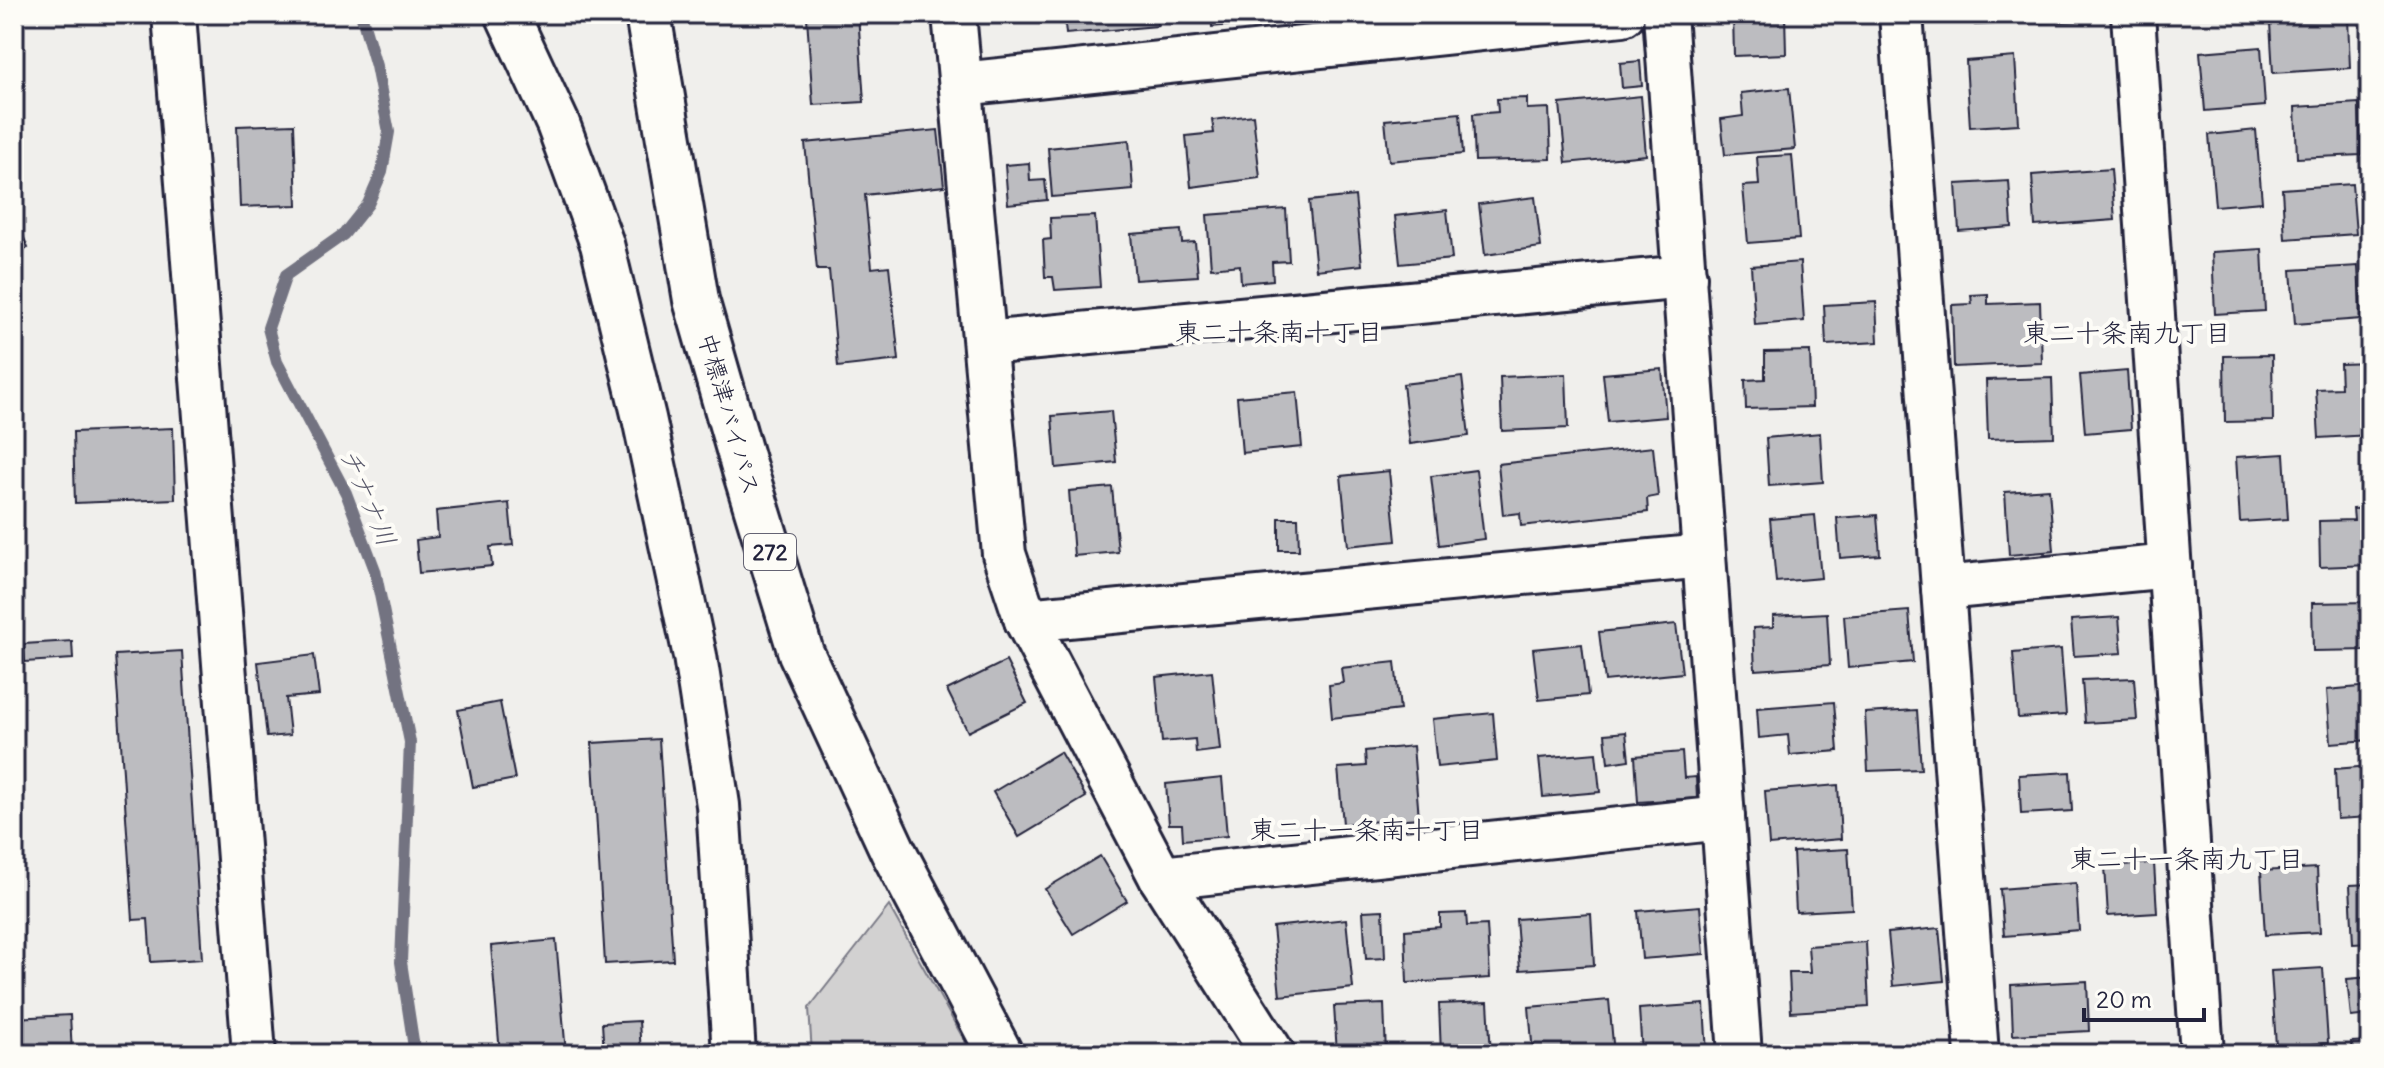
<svg xmlns="http://www.w3.org/2000/svg" width="2384" height="1068" font-family="Delius,'Klee One',sans-serif">
<style>
.green{fill:#d2d1d1;stroke:#7a7a86;stroke-width:2}
.lines{fill:none;stroke-linecap:round;stroke-linejoin:round}
.stream{stroke:#737381;stroke-width:12}
.building{fill:#bcbcc0;stroke:#22223b;stroke-width:2}
.minor-casing{stroke:#22223b;stroke-width:48}
.highway-casing{stroke:#22223b;stroke-width:50}
.minor{stroke:#fdfcf7;stroke-width:42}
.highway{stroke:#fdfcf7;stroke-width:44}
.labels{text-anchor:middle;stroke-width:8;stroke-linejoin:round;paint-order:stroke}
.shield{fill:#fdfcf7;stroke:#646373;stroke-width:2}
.shield-label{font-size:22px;font-weight:bold;fill:#22223b}
.street-label{font-size:24px;fill:#22223b;stroke:#fdfcf7}
.neighbourhood-label{font-size:26px;fill:#22223b;stroke:#fdfcf7}
.water-label{font-size:26px;font-style:italic;fill:#58586a;stroke:#fdfcf7}
</style>
<rect width="100%" height="100%" fill="#f0efec"/>
<filter id="ink" filterUnits="userSpaceOnUse"><feTurbulence type="fractalNoise" baseFrequency=".0125" numOctaves="2"/><feDisplacementMap in="SourceGraphic" scale="16" xChannelSelector="R" yChannelSelector="G"/><feConvolveMatrix kernelMatrix="1 2 1 2 8 2 1 2 1" color-interpolation-filters="sRGB"/></filter>
<g filter="url(#ink)">
<path class="green" d="M889 906 972 1054H812L809 1008Z"/>
<g class="lines">
<path class="stream" d="M361 14 376 66 389 132 382 172 368 204 344 234 286 275 268 328 277 362 346 493 375 570 410 742 401 962 415 1054"/>
</g>
<g class="building">
<path d="M858 14 864 102 813 105 807 17Z"/>
<path d="M1064 14H1156L1157 26 1066 34Z"/>
<path d="M1211 14H1306L1307 18 1212 27Z"/>
<path d="M1733 14H1785L1786 54 1734 56Z"/>
<path d="M1974 14H2016L2017 23 1975 25Z"/>
<path d="M2032 14H2085V21L2033 23Z"/>
<path d="M2348 18 2350 68 2273 73 2270 23Z"/>
<path d="M2261 47 2265 106 2205 111 2200 52Z"/>
<path d="M2015 57 2019 124 1970 127 1966 61Z"/>
<path d="M1640 61 1642 86 1622 88 1620 63Z"/>
<path d="M1789 88 1795 149 1725 155 1721 119 1743 116 1741 93Z"/>
<path d="M1641 96 1646 155 1566 163 1560 104Z"/>
<path d="M1527 98V109L1549 108 1551 159 1475 161 1473 114 1498 112 1497 99Z"/>
<path d="M2359 103 2361 155 2297 158 2295 107Z"/>
<path d="M1460 113 1463 154 1389 161 1385 120Z"/>
<path d="M1253 115 1260 178 1191 187 1186 136 1214 133 1212 120Z"/>
<path d="M294 124 297 205 240 207 237 126Z"/>
<path d="M938 130 944 186 865 195 872 268 889 266 899 360 838 367 829 270H817L805 143Z"/>
<path d="M2256 130 2262 202 2215 206 2209 135Z"/>
<path d="M1129 140 1133 190 1052 197 1048 148Z"/>
<path d="M1792 155 1799 239 1748 243 1743 186 1759 185 1757 157Z"/>
<path d="M1029 163 1030 181 1045 180 1047 200 1008 204 1005 165Z"/>
<path d="M2111 169 2115 220 2035 226 2032 175Z"/>
<path d="M2009 181 2012 227 1959 231 1956 184Z"/>
<path d="M2352 184 2356 234 2285 239 2282 189Z"/>
<path d="M1355 196 1362 265 1316 270 1309 201Z"/>
<path d="M1535 197 1541 247 1485 255 1479 204Z"/>
<path d="M1286 209 1289 261 1272 262 1273 280 1241 283 1240 265 1211 268 1207 215Z"/>
<path d="M1447 210 1452 259 1400 264 1395 216Z"/>
<path d="M1095 216 1100 287 1055 290 1053 277H1045L1043 240 1051 239 1050 218Z"/>
<path d="M20 228 28 248 14 254V231Z"/>
<path d="M1181 230 1182 243 1195 242 1198 276 1135 280 1131 234Z"/>
<path d="M2262 249 2265 311 2215 314 2212 252Z"/>
<path d="M1800 262 1804 321 1755 325 1751 266Z"/>
<path d="M2358 266 2361 319 2295 324 2291 270Z"/>
<path d="M1988 294V304L2040 302 2042 363 1954 367 1952 305 1972 304 1971 295Z"/>
<path d="M1876 302 1878 342 1826 345 1824 305Z"/>
<path d="M1810 351 1812 407 1746 409 1745 380 1765 379V352Z"/>
<path d="M2272 355 2273 421 2225 422 2224 356Z"/>
<path d="M2370 363V435L2319 438 2316 389 2341 388 2340 364Z"/>
<path d="M1662 369 1666 417 1608 422 1603 374Z"/>
<path d="M2127 371 2131 429 2085 433 2080 375Z"/>
<path d="M1566 374 1568 428 1502 431 1500 377Z"/>
<path d="M1462 377 1469 436 1410 444 1403 384Z"/>
<path d="M2052 378 2054 437 1988 439 1986 380Z"/>
<path d="M1297 392 1302 447 1242 453 1237 397Z"/>
<path d="M1111 411 1116 462 1056 468 1052 416Z"/>
<path d="M173 428 175 499 75 503 73 432Z"/>
<path d="M1820 433 1823 482 1769 486 1766 438Z"/>
<path d="M1653 447 1658 496 1647 498 1648 512 1521 526 1520 513 1503 515 1498 464Z"/>
<path d="M2284 454 2288 519 2240 522 2236 457Z"/>
<path d="M1476 470 1484 539 1439 545 1431 476Z"/>
<path d="M1389 471 1396 541 1348 546 1341 476Z"/>
<path d="M1112 487 1118 552 1074 556 1069 491Z"/>
<path d="M2049 489 2054 551 2009 555 2005 492Z"/>
<path d="M509 503 513 545 490 547 492 566 419 573 416 540 438 537 436 511Z"/>
<path d="M2370 508V565L2320 567 2319 521 2354 520 2353 509Z"/>
<path d="M1815 515 1821 578 1776 582 1770 519Z"/>
<path d="M1877 515 1880 555 1840 558 1837 518Z"/>
<path d="M1279 518H1298L1299 550H1279Z"/>
<path d="M2370 602V650L2313 651 2312 603Z"/>
<path d="M1909 611 1913 662 1848 668 1844 616Z"/>
<path d="M1827 613 1830 665 1755 670 1753 628 1773 627V616Z"/>
<path d="M2119 617 2122 653 2074 656 2071 620Z"/>
<path d="M1676 624 1682 673 1605 681 1599 632Z"/>
<path d="M72 641 73 659 25 662 24 644Z"/>
<path d="M1582 644 1588 695 1539 700 1533 649Z"/>
<path d="M2061 649 2066 715 2018 718 2013 653Z"/>
<path d="M182 651 202 959 151 962 148 919 133 920 115 655Z"/>
<path d="M314 655 319 695 286 698 290 735 267 737 258 662Z"/>
<path d="M1006 661 1027 703 968 732 947 690Z"/>
<path d="M1395 662 1400 710 1332 718 1329 685 1343 683 1341 668Z"/>
<path d="M1212 671 1220 750 1196 753 1195 739 1162 742 1156 677Z"/>
<path d="M2134 678 2137 720 2085 723 2082 680Z"/>
<path d="M2370 686V740L2331 743 2327 690Z"/>
<path d="M500 702 515 779 473 787 458 710Z"/>
<path d="M1834 702 1838 751 1790 755 1788 735 1759 738 1757 708Z"/>
<path d="M1917 710 1921 769 1868 771 1865 713Z"/>
<path d="M1493 713 1497 761 1437 767 1432 719Z"/>
<path d="M1626 732 1629 760 1608 763 1605 734Z"/>
<path d="M659 739 673 960 605 964 592 743Z"/>
<path d="M1413 746 1419 818 1343 824 1338 768 1366 766 1365 751Z"/>
<path d="M1060 752 1086 797 1019 837 993 792Z"/>
<path d="M1682 752 1684 778 1696 777 1697 798 1638 802 1635 756Z"/>
<path d="M1596 753 1600 792 1543 797 1539 758Z"/>
<path d="M2370 766V817L2337 819 2335 769Z"/>
<path d="M2070 772 2072 811 2021 814 2019 775Z"/>
<path d="M1222 778 1227 836 1183 840 1182 824H1169L1166 784Z"/>
<path d="M1838 785 1841 839 1769 845 1765 791Z"/>
<path d="M1848 849 1852 909 1796 912 1793 852Z"/>
<path d="M1100 856 1127 901 1073 934 1045 889Z"/>
<path d="M2154 863 2157 913 2108 916 2105 866Z"/>
<path d="M2317 868 2320 932 2265 935 2261 871Z"/>
<path d="M2076 883 2079 930 2004 936 2000 889Z"/>
<path d="M2370 884V943L2353 944 2350 885Z"/>
<path d="M1700 906 1704 954 1642 959 1638 911Z"/>
<path d="M1383 910 1385 958 1366 959 1363 911Z"/>
<path d="M1466 913 1467 926 1487 925 1490 978 1407 983 1405 930 1440 927V914Z"/>
<path d="M1591 914 1594 965 1520 970 1516 919Z"/>
<path d="M1346 919 1353 988 1280 996 1273 927Z"/>
<path d="M1939 928 1944 981 1893 986 1888 933Z"/>
<path d="M556 940 566 1053 500 1054 491 946Z"/>
<path d="M1866 942 1869 1007 1791 1012 1789 973H1810L1808 946Z"/>
<path d="M2323 968 2328 1043 2276 1046 2271 971Z"/>
<path d="M2370 977V1015L2351 1017 2347 979Z"/>
<path d="M2087 981 2089 1031 2013 1035 2011 985Z"/>
<path d="M1609 1000 1614 1054H1533L1529 1007Z"/>
<path d="M1488 1002 1491 1054H1441L1439 1004Z"/>
<path d="M1384 1004 1386 1054H1337L1334 1006Z"/>
<path d="M1704 1004 1707 1054H1642L1639 1009Z"/>
<path d="M70 1015 72 1054H14V1018Z"/>
<path d="M639 1021 641 1054H604L602 1023Z"/>
<path d="M2370 1041V1054H2352L2351 1042Z"/>
<path d="M1866 1047 1867 1054H1812Z"/>
</g>
<g class="lines">
<g class="minor-casing">
<g id="minor">
<path d="M174 14 254 1054"/>
<path d="M507 14 558 124 602 244 644 418 695 656 718 805 734 1054"/>
<path d="M954 14 1004 554 1026 620 1161 878 1273 1054"/>
<path d="M1665 14 1740 1054"/>
<path d="M1901 14 1977 1054"/>
<path d="M2133 14 2202 1054"/>
<path d="M961 84 1623 14"/>
<path d="M985 343 1685 277"/>
<path d="M1943 588 2170 566"/>
<path d="M1026 620 1704 556"/>
<path d="M1161 878 1723 818"/>
</g>
</g>
<g class="highway-casing">
<path id="highway" d="M648 14 696 300 744 467 801 653 893 851 1000 1054"/>
</g>
<use href="#minor" class="minor"/>
<use href="#highway" class="highway"/>
</g>
</g>
<g class="labels">
<rect class="shield" x="744" y="534" width="52" height="36" rx="6"/>
<g class="shield-label">
<text x="770" y="560">272</text>
</g>
<g class="street-label">
<text transform="translate(729 414) rotate(74)" y="8">中標津バイパス</text>
</g>
<g class="neighbourhood-label">
<text x="1279" y="341">東二十条南十丁目</text>
<text x="2127" y="342">東二十条南九丁目</text>
<text x="1367" y="839">東二十一条南十丁目</text>
<text x="2187" y="868">東二十一条南九丁目</text>
</g>
<g class="water-label">
<text transform="translate(368 497) rotate(67)" y="9">チナナ川</text>
</g>
</g>
<rect width="2384" height="1068" fill="none" stroke="#fdfcf7" stroke-width="48"/>
<rect x="24" y="24" width="2336" height="1020" fill="none" stroke="#22223b" stroke-width="3" filter="url(#ink)"/>
<path d="M2084 1008v12h120v-12" fill="none" stroke="#22223b" stroke-width="4"/>
<text x="2096" y="1008" font-size="24" fill="#22223b" stroke="#fdfcf7" stroke-width="6" paint-order="stroke">20 m</text>
</svg>
